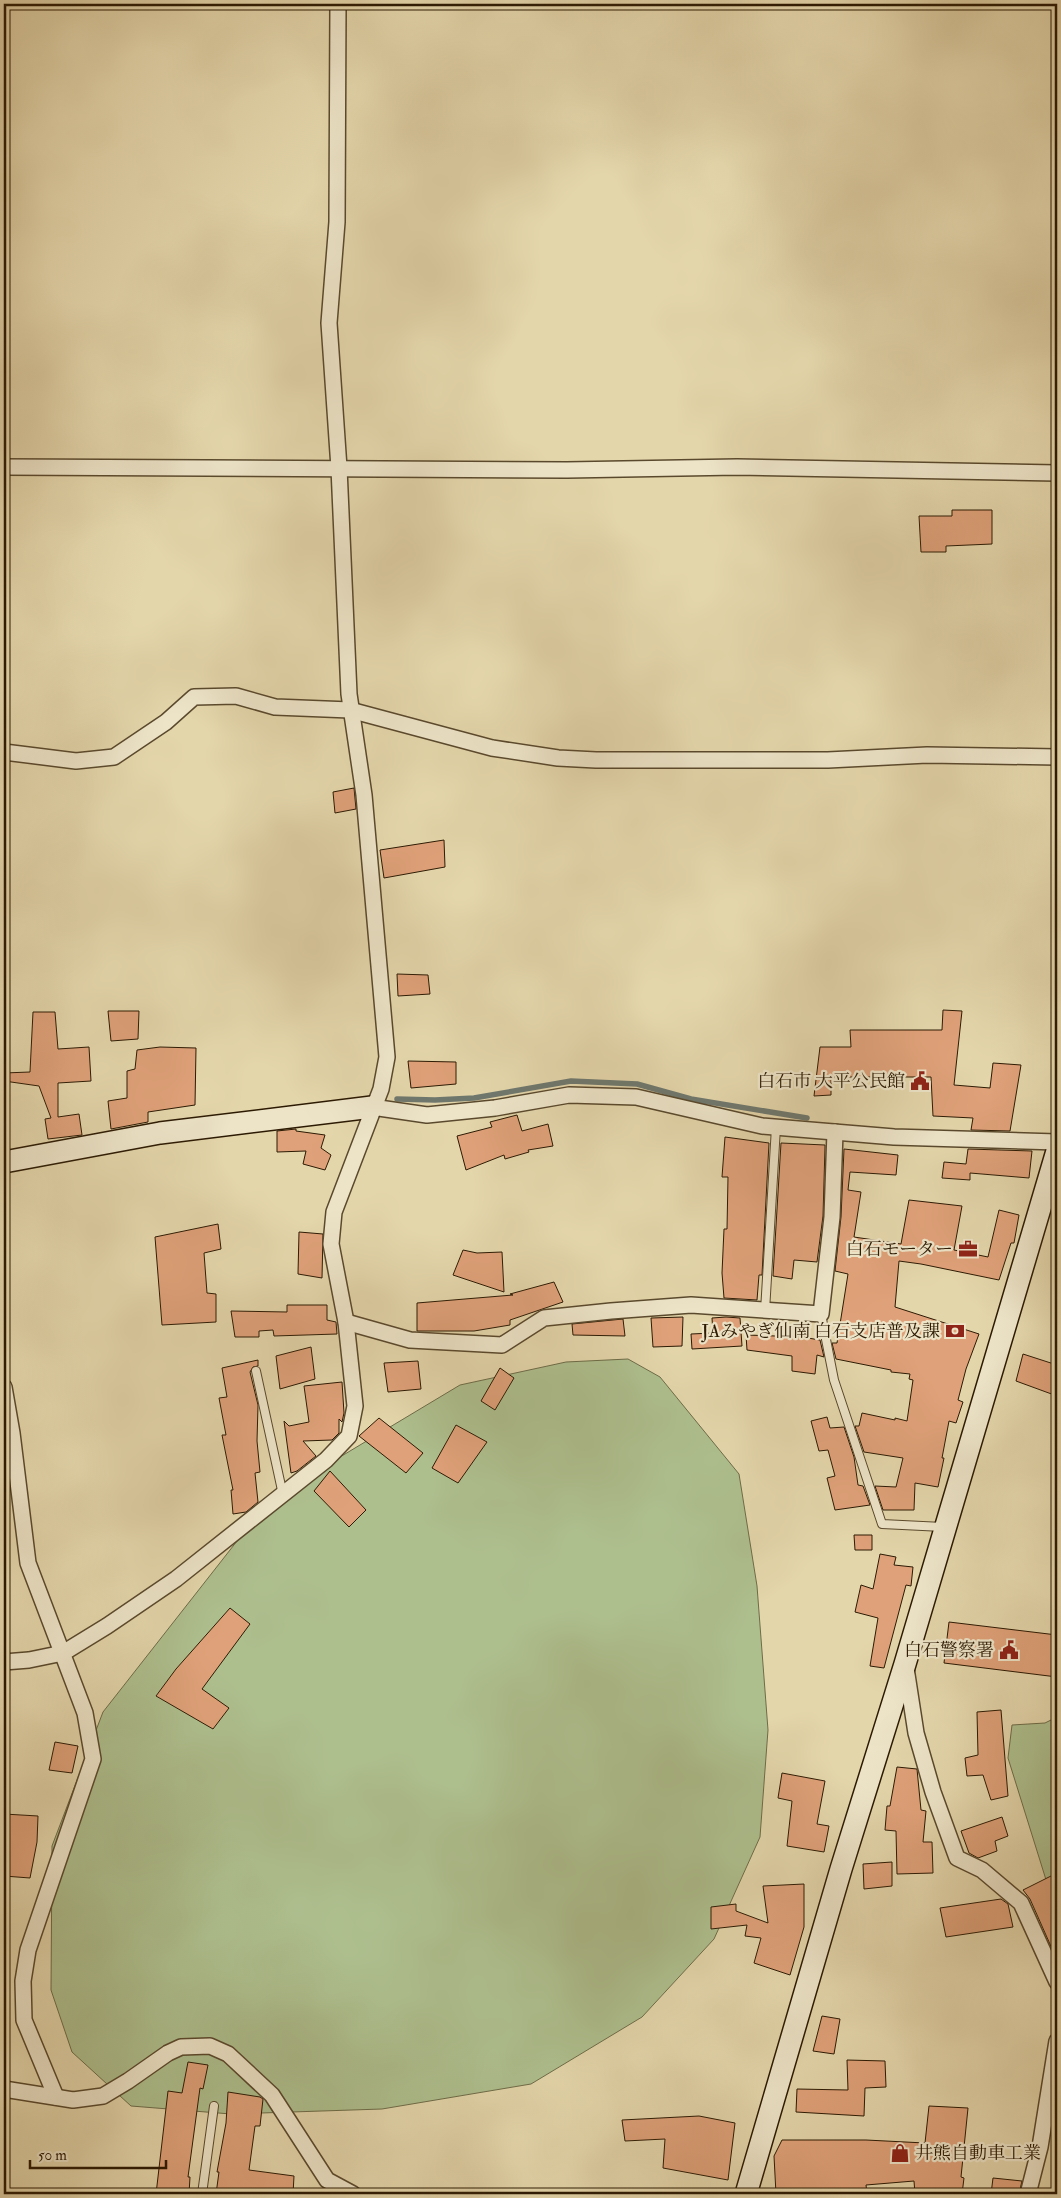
<svg xmlns="http://www.w3.org/2000/svg" width="1061" height="2198" font-family="'IM FELL Double Pica','Noto Serif JP',serif">
<style>
.green{fill:#aebf8e;stroke:#6d6c48}
.lines{fill:none;stroke-linecap:round;stroke-linejoin:round}
.stream{stroke:#6f786e;stroke-width:5.5}
.building{fill:#dfa179;stroke:#2c1a03}
.lane-casing{stroke:#5a492d;stroke-width:10}
.street-casing{stroke:#5a492d;stroke-width:18}
.secondary-casing{stroke:#2c1a03;stroke-width:24}
.lane{stroke:#ede4c8;stroke-width:8}
.street{stroke:#ede4c8;stroke-width:15}
.secondary{stroke:#ede4c8;stroke-width:21}
.labels{text-anchor:middle;stroke-width:4.5;stroke-linejoin:round;paint-order:stroke}
.poi-label{font-size:18px;fill:#2c1a03;stroke:#ede4c8;text-anchor:end}
</style>
<rect width="100%" height="100%" fill="#e4d6ab"/>
<filter id="stains"><feTurbulence type="fractalNoise" baseFrequency=".004" numOctaves="4"/><feColorMatrix values="0 0 0 0 .2 0 0 0 0 .09 0 0 0 0 .02 0 0 0 .5 -.17"/></filter>
<radialGradient id="worn" r=".72"><stop offset=".6" stop-color="#630" stop-opacity="0"/><stop offset="1" stop-color="#630" stop-opacity=".3"/></radialGradient>
<g class="green">
<path d="M628 1359 660 1377 739 1474 757 1586 768 1730 760 1837 714 1939 642 2017 531 2084 382 2109 231 2114 131 2106 72 2052 51 1990 52 1846 103 1712 270 1499 460 1385 566 1362Z"/>
<path d="M1057 1717V1915L1008 1758 1012 1725 1045 1723Z"/>
</g>
<g class="lines">
<path class="stream" d="M397 1099 435 1100 474 1098 571 1081 637 1084 691 1099 807 1118"/>
</g>
<g class="building">
<path d="M952 510H992V544L946 546V552H921L919 516H952Z"/>
<path d="M354 788 356 809 335 813 333 792Z"/>
<path d="M444 840 445 867 384 878 380 850Z"/>
<path d="M397 974 428 975 430 994 398 996Z"/>
<path d="M943 1010 962 1011 954 1085 990 1088 993 1063 1021 1065 1010 1131 971 1130 973 1118 933 1116 931 1077H831V1095L814 1096 820 1047H851L850 1030H942Z"/>
<path d="M108 1011H139L138 1039 111 1041Z"/>
<path d="M33 1012H55L58 1049 89 1047 91 1081 58 1083V1117L79 1114 82 1135 48 1139 45 1119 51 1118 39 1086 4 1081V1073L30 1072Z"/>
<path d="M160 1047 196 1048 195 1105 148 1112V1122L111 1129 108 1101 127 1098V1071L135 1069 137 1050Z"/>
<path d="M408 1061 456 1062V1084L411 1088Z"/>
<path d="M517 1115 522 1131 548 1124 553 1146 528 1150 529 1152 505 1159 504 1155 466 1170 457 1136 492 1127 490 1122Z"/>
<path d="M296 1129V1131L325 1135 321 1148 331 1155 325 1170 303 1164 306 1151 277 1152V1131Z"/>
<path d="M725 1137 769 1143 762 1275H759L757 1300 724 1298 722 1273 724 1229H727L728 1177H722Z"/>
<path d="M781 1143 825 1145V1147L823 1216 817 1262 794 1260 792 1279 773 1276Z"/>
<path d="M844 1149 898 1155 896 1175 850 1172 848 1190 861 1192 854 1237 901 1244 909 1200 962 1206 954 1250 988 1257 999 1210 1019 1215 1014 1243H1011L999 1280 921 1264 899 1261 895 1307 979 1334 966 1369 958 1400 963 1402 956 1423 949 1421 942 1458H944L938 1487 915 1483 914 1510H883L875 1486 896 1487 903 1458 864 1452 855 1426H859L862 1413 895 1420V1418L907 1421 913 1380 909 1379 910 1374 891 1372V1370L836 1359 832 1343H837L848 1274 835 1271 841 1217Z"/>
<path d="M968 1149 1032 1151 1029 1178 970 1173V1180L942 1178 944 1162 966 1164Z"/>
<path d="M218 1224 221 1249 204 1253 207 1293 216 1294V1322L162 1325 155 1237Z"/>
<path d="M299 1232 323 1234 322 1278 298 1274Z"/>
<path d="M463 1250 477 1253 502 1252 504 1292 453 1275Z"/>
<path d="M554 1282 563 1302 510 1320V1325L474 1331H417V1303L513 1295 510 1294Z"/>
<path d="M287 1305H327V1320L336 1322 337 1334 274 1336 273 1330 259 1331V1337H235L231 1311 287 1312Z"/>
<path d="M683 1317 682 1346 653 1347 651 1318Z"/>
<path d="M726 1317 740 1318 742 1346 692 1349 691 1334 713 1333 712 1318Z"/>
<path d="M623 1319 625 1336 573 1335 572 1324Z"/>
<path d="M777 1333 820 1340 824 1357 817 1355 815 1374 792 1371V1356L747 1350 746 1335 776 1336Z"/>
<path d="M311 1347 315 1379 280 1389 276 1356Z"/>
<path d="M1023 1354 1057 1365V1396L1016 1381Z"/>
<path d="M258 1360V1366L253 1367 250 1372 258 1405 257 1441 260 1472 255 1473 258 1502 246 1512 233 1514 231 1490H233L222 1435H226L219 1398 227 1397 222 1368Z"/>
<path d="M418 1361 421 1389 388 1392 384 1363Z"/>
<path d="M500 1368 514 1378 495 1410 481 1401Z"/>
<path d="M342 1382 344 1413 342 1422 339 1419V1433L332 1440 303 1441 316 1456 297 1471 291 1473 284 1421 289 1426 309 1422 304 1386Z"/>
<path d="M827 1417 830 1428 844 1427 854 1457 858 1485 863 1486 870 1505 835 1510 827 1478 835 1476 828 1450 819 1451 811 1421Z"/>
<path d="M379 1418 423 1453 406 1473 359 1436Z"/>
<path d="M456 1425 487 1442 458 1483 432 1468Z"/>
<path d="M330 1471 366 1510 349 1527 314 1491Z"/>
<path d="M854 1535H872V1550H855Z"/>
<path d="M880 1554 896 1557 894 1565 913 1567 911 1586 906 1585 884 1668 870 1666 878 1618 855 1612 861 1585 873 1589Z"/>
<path d="M230 1608 250 1624 202 1689 229 1708 213 1729 156 1696 176 1669Z"/>
<path d="M949 1622 1057 1635V1677L944 1663Z"/>
<path d="M1001 1710 1008 1796 991 1800 983 1775 967 1776 965 1758 978 1755 977 1712Z"/>
<path d="M55 1742 78 1746 72 1773 49 1770Z"/>
<path d="M897 1767 917 1769 921 1810 926 1811 923 1842H932L933 1873 897 1874 896 1831 885 1830 887 1806H890Z"/>
<path d="M782 1773 825 1781 817 1824 829 1826 824 1852 787 1846 792 1801 778 1798Z"/>
<path d="M4 1814 38 1816 37 1842 30 1878 4 1876Z"/>
<path d="M1002 1817 1008 1836 995 1841 997 1851 978 1858 969 1853 961 1831Z"/>
<path d="M892 1862V1886L864 1889 863 1864Z"/>
<path d="M1057 1873V1960L1030 1899 1023 1890Z"/>
<path d="M804 1884V1927L790 1975 754 1963 761 1938 745 1936 747 1925 711 1929V1907L736 1904V1911L768 1923 763 1886Z"/>
<path d="M1001 1899 1008 1904 1013 1927 946 1937 940 1908Z"/>
<path d="M822 2016 840 2019 834 2054 813 2051Z"/>
<path d="M847 2060 885 2061 886 2087 865 2088 864 2116 796 2112 797 2089 848 2090Z"/>
<path d="M188 2062 208 2065 203 2089 200 2088 188 2177H190L189 2194H156L168 2091 182 2093Z"/>
<path d="M228 2092 260 2097 263 2099 260 2126H255L249 2170 294 2176 293 2194H216L219 2172H217L226 2123Z"/>
<path d="M929 2106 968 2108 961 2177 964 2178 962 2194H915L914 2181 866 2185 867 2194H776L774 2156 782 2140H866L925 2143Z"/>
<path d="M699 2116 735 2123 728 2180 663 2168 665 2139 625 2141 622 2120Z"/>
<path d="M993 2178 1022 2181 1019 2194H991Z"/>
</g>
<g class="lines">
<g class="lane-casing">
<g id="lane">
<path d="M765 1311 776 1127"/>
<path d="M821 1314 834 1380 882 1524 943 1527"/>
<path d="M256 1371 283 1495"/>
<path d="M202 2194 214 2106"/>
</g>
</g>
<g class="street-casing">
<g id="street">
<path d="M4 467 567 470 737 467 1057 473"/>
<path d="M4 752 76 761 114 757 166 722 194 697 236 696 275 707 350 710 492 748 558 758 596 760H828L927 755 1057 757"/>
<path d="M372 1107 427 1115 495 1108 569 1095 636 1097 762 1126 894 1137 1057 1142"/>
<path d="M346 1322 410 1340 502 1345 544 1318 611 1311 691 1305 821 1314 832 1217 835 1132"/>
<path d="M4 1387 12 1433 28 1563 85 1713 93 1759 28 1950 23 1981 24 2020 56 2097"/>
<path d="M4 1662 29 1660 63 1653 107 1626 176 1579 326 1460 349 1436 355 1406 346 1322 331 1244 334 1212 381 1089 387 1057 364 795 349 694 339 468 329 323 337 222 338 4"/>
<path d="M906 1668 916 1733 933 1792 957 1858 982 1870 1021 1903 1057 1982"/>
<path d="M4 2089 73 2100 103 2096 128 2081 168 2053 181 2047 210 2046 228 2054 272 2095 327 2180 353 2194"/>
<path d="M1028 2194 1040 2147 1057 2041"/>
</g>
</g>
<g class="secondary-casing">
<g id="secondary">
<path d="M4 1162 160 1133 372 1107"/>
<path d="M746 2194 841 1869 905 1664 1057 1151"/>
</g>
</g>
<use href="#lane" class="lane"/>
<use href="#street" class="street"/>
<use href="#secondary" class="secondary"/>
</g>
<defs>
<g id="civic-bare" transform="scale(1.5)"><path d="M-.6-6.5H3V-4.5H.6V-3L4-1V1h2V6H-6V1h2V-1L-.6-3ZM-1.2 2.5V6h2.4V2.5Z" fill="#8f2418" stroke="#ede4c8" stroke-width="2.5" paint-order="stroke"/></g>
<g id="office-bare" transform="scale(1.5)"><path d="M-6-3h4V-5.5h4V-3h4V5H-6ZM-1-4.5V-3h2v-1.5ZM-6 0V1H6V0Z" fill="#8f2418" stroke="#ede4c8" stroke-width="2.5" paint-order="stroke"/></g>
<g id="bank-bare" transform="scale(1.5)"><path d="M-6-4H6V4H-6ZM0-2.3a2.3 2.3 0 1 0 0 4.6a2.3 2.3 0 1 0 0-4.6Z" fill="#8f2418" stroke="#ede4c8" stroke-width="2.5" paint-order="stroke"/></g>
<g id="shop-bare" transform="scale(1.5)"><path d="M-5-2.5h2.3a2.7 3.5 0 0 1 5.4 0H5L5.5 6h-11ZM-1.5-2.5h3a1.5 2.3 0 0 0-3 0Z" fill="#8f2418" stroke="#ede4c8" stroke-width="2.5" paint-order="stroke"/></g>
</defs>
<g fill-rule="evenodd">
<use href="#civic-bare" x="920" y="1081"/>
<use href="#office-bare" x="968" y="1249"/>
<use href="#bank-bare" x="955" y="1331"/>
<use href="#civic-bare" x="1009" y="1650"/>
<use href="#shop-bare" x="900" y="2153"/>
</g>
<g class="labels">
<g class="poi-label">
<text x="905" y="1087">白石市 大平公民館</text>
<text x="953" y="1255">白石モーター</text>
<text x="940" y="1337">JAみやぎ仙南 白石支店普及課</text>
<text x="994" y="1656">白石警察署</text>
<text x="915" y="2159" text-anchor="start">井熊自動車工業</text>
</g>
</g>
<rect width="1061" height="2198" fill="none" stroke="#e4d6ab" stroke-width="20"/>
<rect x="5" y="5" width="1051" height="2188" fill="none" stroke="#2c1a03" stroke-width="2.5"/>
<rect x="10" y="10" width="1041" height="2178" fill="none" stroke="#2c1a03"/>
<path d="M30 2160v8h136v-8" fill="none" stroke="#2c1a03" stroke-width="2.5"/>
<text x="38" y="2160" font-size="15" fill="#2c1a03" stroke="#ede4c8" stroke-width="4" paint-order="stroke">50 m</text>
<rect width="100%" height="100%" filter="url(#stains)"/>
<rect width="100%" height="100%" fill="url(#worn)"/>
</svg>
